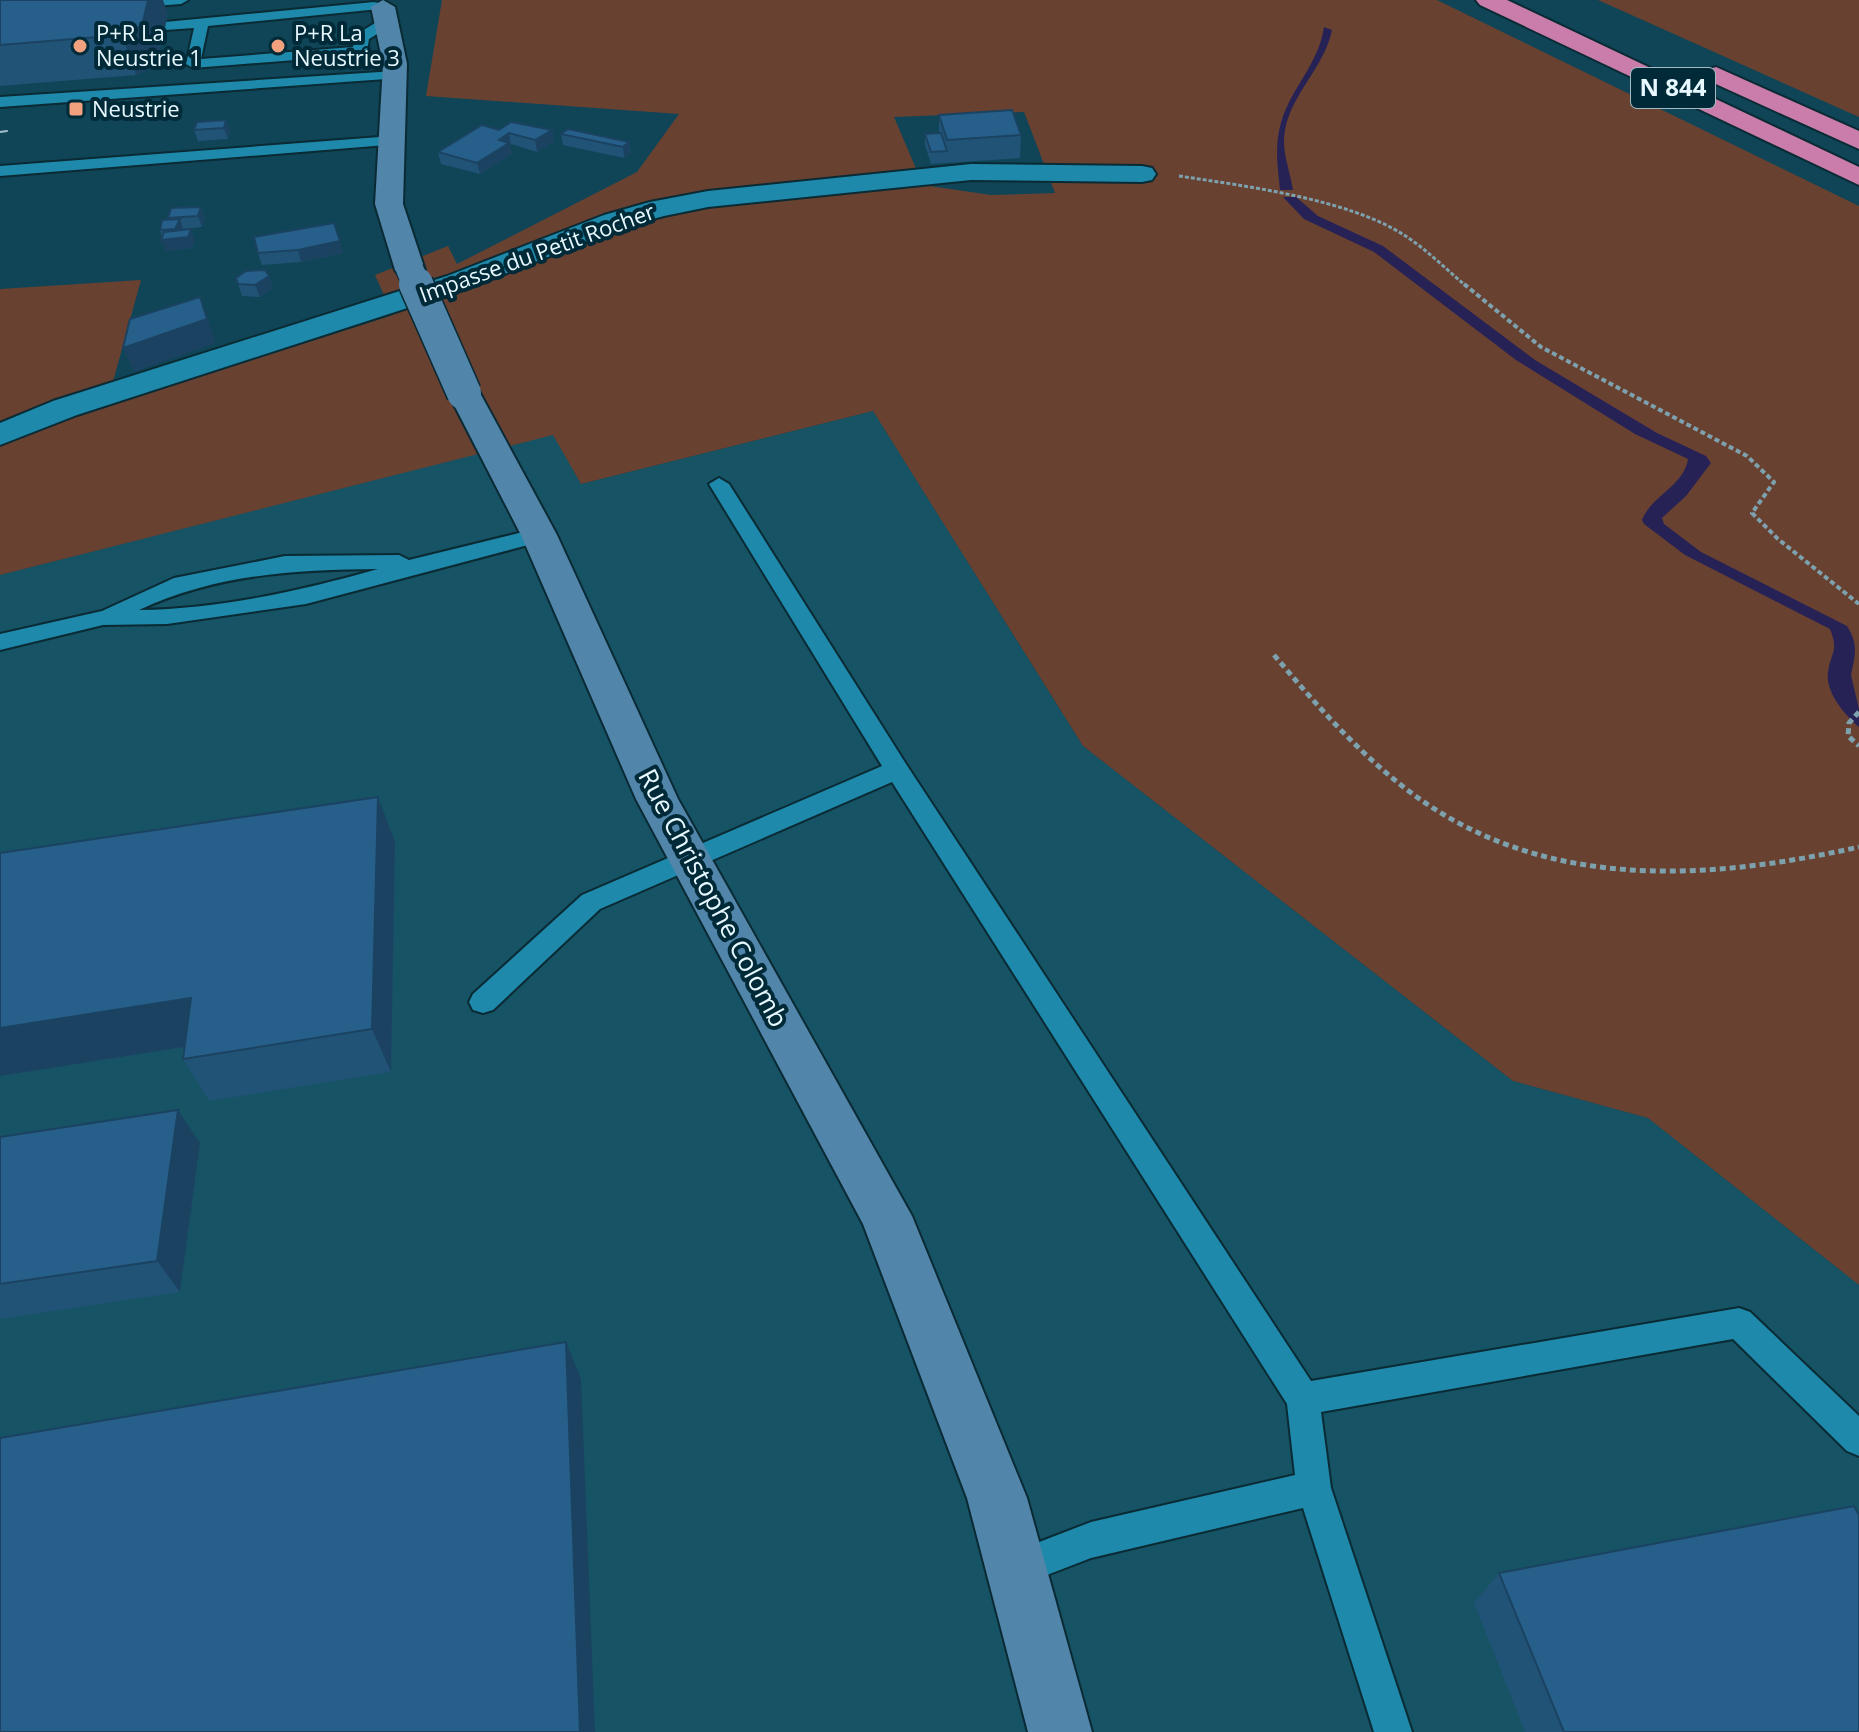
<svg xmlns="http://www.w3.org/2000/svg" width="1859" height="1732" font-family="'Open Sans',sans-serif">
<style>
.built{fill:#155365}
.green{fill:#684131;fill-rule:evenodd}
.water{fill:#272256}
.lines{fill:none;stroke-linecap:round;stroke-linejoin:round}
.lane-casing{stroke:#0a2a34;stroke-width:4}
.street-casing{stroke:#0a2a34;stroke-width:4}
.secondary-casing{stroke:#0a2a34;stroke-width:4}
.highway-casing{stroke:#0a2a34;stroke-width:4}
.path-far2{stroke:#7da1ad;stroke-width:3;stroke-dasharray:4 2;stroke-linecap:butt}
.path-far1{stroke:#7da1ad;stroke-width:4;stroke-dasharray:5 3;stroke-linecap:butt}
.path{stroke:#7da1ad;stroke-width:5;stroke-dasharray:6 4;stroke-linecap:butt}
.lane{fill:#1e89aa;fill-rule:evenodd}
.street{fill:#1e89aa;fill-rule:evenodd}
.secondary{fill:#5285aa;fill-rule:evenodd}
.highway{fill:#ca7dab;fill-rule:evenodd}
.tram{stroke:#a3c0ca;stroke-width:2}
.secondary-bridge-far1-casing{stroke:#0a2a34;stroke-width:29;stroke-linecap:butt}
.secondary-bridge-casing{stroke:#0a2a34;stroke-width:37;stroke-linecap:butt}
.secondary-bridge-far1{stroke:#5285aa;stroke-width:27}
.secondary-bridge{stroke:#5285aa;stroke-width:34}
.wall{fill:#215377}
.shaded-wall{fill:#1b4361}
.building{fill:#26608a;stroke:#1b4361;stroke-width:2}
.poi-dot{fill:#f2a17e;stroke:#002a38;stroke-width:3}
.labels{text-anchor:middle;stroke-width:8;stroke-linejoin:round;paint-order:stroke}
.far-poi-label{font-size:22px;fill:#e7f8ff;stroke:#002a38;text-anchor:start}
.far-street-label{font-size:22px;fill:#e7f8ff;stroke:#002a38}
.shield{fill:#002a38;stroke:#a2bac3;stroke-width:2}
.shield-label{font-size:24px;font-weight:bold;fill:#e7f8ff}
.street-label{font-size:26px;fill:#e7f8ff;stroke:#002a38}
</style>
<rect width="100%" height="100%" fill="#0f4557"/>
<path class="built" d="M873 411 1083 746 1513 1081 1648 1118 1859 1285V1732H0V575L554 434 581 484Z"/>
<g class="green">
<path d="M442 0H1437L1859 206V1285L1648 1118 1513 1081 1083 746 873 411 581 484 553 435 0 575V289L141 280 106 407 393 315 375 275 448 246 457 264 637 172 679 114 426 96ZM1024 112 1055 193 991 195 923 185 894 117Z"/>
<path d="M1598 0H1859V117Z"/>
</g>
<g class="water">
<path d="M1324 27 1332 30C1325 66 1292 93 1285 130 1281 151 1290 170 1293 190H1280C1278 167 1274 147 1281 123 1290 89 1319 64 1324 27Z"/>
<path d="M1283 197H1296L1318 216 1383 246 1535 360 1657 433 1706 456 1711 463 1686 496 1662 518 1664 524 1701 552 1847 626C1859 645 1855 655 1851 675L1859 709V727C1845 715 1825 692 1828 672 1831 651 1839 652 1830 629L1685 555 1644 524 1642 520C1651 496 1684 486 1688 459L1635 434 1516 360 1374 252 1304 219Z"/>
</g>
<g class="lines">
<g class="lane-casing">
<g id="lane">
<path d="M128 0H188L181 4 129 8 122 4Z"/>
<path d="M374 2 379 3V9L208 26 201 59 353 47 357 34 380 20H390V26L369 39 367 51 360 55 193 68 186 64 194 28 165 30 158 26 165 22Z"/>
<path d="M395 71 400 72V78L0 107V97Z"/>
<path d="M393 136 399 138V144L0 176V166Z"/>
<path d="M719 478 729 484 906 764 1311 1381 1739 1308 1750 1312 1859 1416V1456L1847 1451 1733 1339 1321 1412 1331 1488 1412 1732H1374L1303 1508 1091 1558 1016 1587 1003 1582 998 1569 1003 1556 1091 1522 1295 1475 1287 1404 892 782 600 909 493 1010 483 1013 473 1010 469 1002 473 994 582 895 882 766 709 484Z"/>
<path d="M539 528 550 535 547 540 306 604 167 624 103 625 0 650V634L102 611 174 578 285 556 399 555 409 560ZM378 569C300 591 219 609 139 610 217 574 293 570 378 569Z"/>
</g>
</g>
<g class="street-casing">
<path id="street" d="M971 164 1142 166 1152 168 1156 174 1152 180 1142 182 971 180 708 207 664 216 624 227 469 288 77 415 0 445V423L53 401 447 276 604 215 650 202 708 191Z"/>
</g>
<g class="secondary-casing">
<g id="secondary">
<path d="M383 0 395 7 407 64 403 204 425 270 421 276H399L395 270 375 204 383 64 371 7Z"/>
<path d="M464 383 476 386 480 393 557 535 678 799 912 1216 1027 1498 1092 1732H1028L967 1498 863 1224 636 799 521 535 448 393 452 386Z"/>
</g>
</g>
<g class="highway-casing">
<g id="highway">
<path d="M1476 0H1507L1859 167V185L1480 5Z"/>
<path d="M1716 67 1859 131V149L1707 80 1703 75 1707 70Z"/>
</g>
</g>
<path class="path-far2" d="M1179 176C1245 186 1348 199 1404 235 1426 249 1446 269 1466 286"/>
<path class="path-far1" d="M1464 284 1541 347 1747 456 1774 482 1752 513 1778 539 1859 604"/>
<g class="path">
<path d="M1274 655C1314 702 1353 747 1401 785 1535 892 1702 882 1859 847"/>
<path d="M1859 712 1849 723 1848 736 1859 746"/>
</g>
<use href="#lane" class="lane"/>
<use href="#street" class="street"/>
<use href="#secondary" class="secondary"/>
<use href="#highway" class="highway"/>
<path class="tram" d="M0 132 7 131"/>
<g class="secondary-bridge-far1-casing">
<path id="secondary-bridge-far1" d="M410 270 417 286"/>
</g>
<g class="secondary-bridge-casing">
<path id="secondary-bridge" d="M416 284 464 393"/>
</g>
<use href="#secondary-bridge-far1" class="secondary-bridge-far1"/>
<use href="#secondary-bridge" class="secondary-bridge"/>
</g>
<g class="wall">
<path d="M0 0 168 14 156 66 136 75 0 86Z"/>
<path d="M939 115 1021 135 1020 158 931 164 925 145V134L939 133Z"/>
<path d="M226 120 230 131 228 139 198 141 194 130Z"/>
<path d="M499 130H552L554 141 537 152 511 144 510 145 512 154 480 174 441 164 438 152Z"/>
<path d="M561 134 629 142 631 153 624 158 563 145Z"/>
<path d="M201 207 205 218 202 227 184 229 195 241 192 248 166 251 160 230 169 220 168 218Z"/>
<path d="M334 223 343 253 301 262 262 265 258 253Z"/>
<path d="M269 276 273 288 260 297 242 296 236 278Z"/>
<path d="M378 797 395 842 391 1072 209 1101 183 1059 185 1047 0 1076Z"/>
<path d="M0 1137 200 1143 180 1292 0 1319Z"/>
<path d="M1499 1573 1859 1732H1525L1474 1603Z"/>
</g>
<g class="shaded-wall">
<path d="M148 0H163L168 14 156 66 136 75 122 35Z"/>
<path d="M226 120 230 131 228 139 224 128Z"/>
<path d="M552 130 554 141 537 152 535 140Z"/>
<path d="M509 133 512 154 480 174 477 163 499 140Z"/>
<path d="M629 142 631 153 624 158 623 147Z"/>
<path d="M201 207 205 218 202 227 198 216Z"/>
<path d="M180 219 184 231 191 229 195 241 192 248 166 251 161 240 179 238 175 229Z"/>
<path d="M340 241 343 253 301 262 298 250Z"/>
<path d="M269 276 273 288 260 297 255 285Z"/>
<path d="M200 297 216 343 134 372 123 348Z"/>
<path d="M378 797 395 842 391 1072 372 1029Z"/>
<path d="M191 998 216 1042 0 1076V1028Z"/>
<path d="M178 1110 200 1143 180 1292 157 1261Z"/>
<path d="M566 1342 581 1379 595 1732H580Z"/>
</g>
<g class="building">
<path d="M0 0H148L142 26 122 35 0 45Z"/>
<path d="M1012 110 1021 135 947 140 939 115Z"/>
<path d="M226 120 224 128 194 130 197 122Z"/>
<path d="M511 122 552 130 535 140 509 133 499 140 509 143 477 163 438 152 482 125 499 130Z"/>
<path d="M568 129 629 142 623 147 561 134Z"/>
<path d="M941 133 947 151 931 152 925 134Z"/>
<path d="M201 207 198 216 168 218 171 208Z"/>
<path d="M180 219 175 229 160 230 162 220Z"/>
<path d="M334 223 340 241 298 250 258 253 254 237Z"/>
<path d="M191 229 188 237 161 240 164 232Z"/>
<path d="M265 270 269 276 255 285 238 284 236 278 246 271Z"/>
<path d="M200 297 207 319 123 348 130 319Z"/>
<path d="M378 797 372 1029 183 1059 191 998 0 1028V853Z"/>
<path d="M178 1110 157 1261 0 1284V1137Z"/>
<path d="M566 1342 580 1732H0V1438Z"/>
<path d="M1854 1506 1859 1515V1732H1564L1499 1573Z"/>
</g>
<g class="poi-dot">
<circle cx="80" cy="46" r="8"/>
<circle cx="278" cy="46" r="8"/>
<rect x="68" y="101" width="16" height="16" rx="4"/>
</g>
<g class="labels">
<g class="far-poi-label">
<text x="96" y="41">P+R La<tspan x="96" dy="25">Neustrie 1</tspan></text>
<text x="294" y="41">P+R La<tspan x="294" dy="25">Neustrie 3</tspan></text>
<text x="92" y="117">Neustrie</text>
</g>
<g class="far-street-label">
<text transform="translate(537 253) rotate(-20)" y="8">Impasse du Petit Rocher</text>
</g>
<rect class="shield" x="1631" y="68" width="84" height="40" rx="6"/>
<g class="shield-label">
<text x="1673" y="96">N 844</text>
</g>
<g class="street-label">
<text transform="translate(713 898) rotate(62)" y="9">Rue Christophe Colomb</text>
</g>
</g>
</svg>
